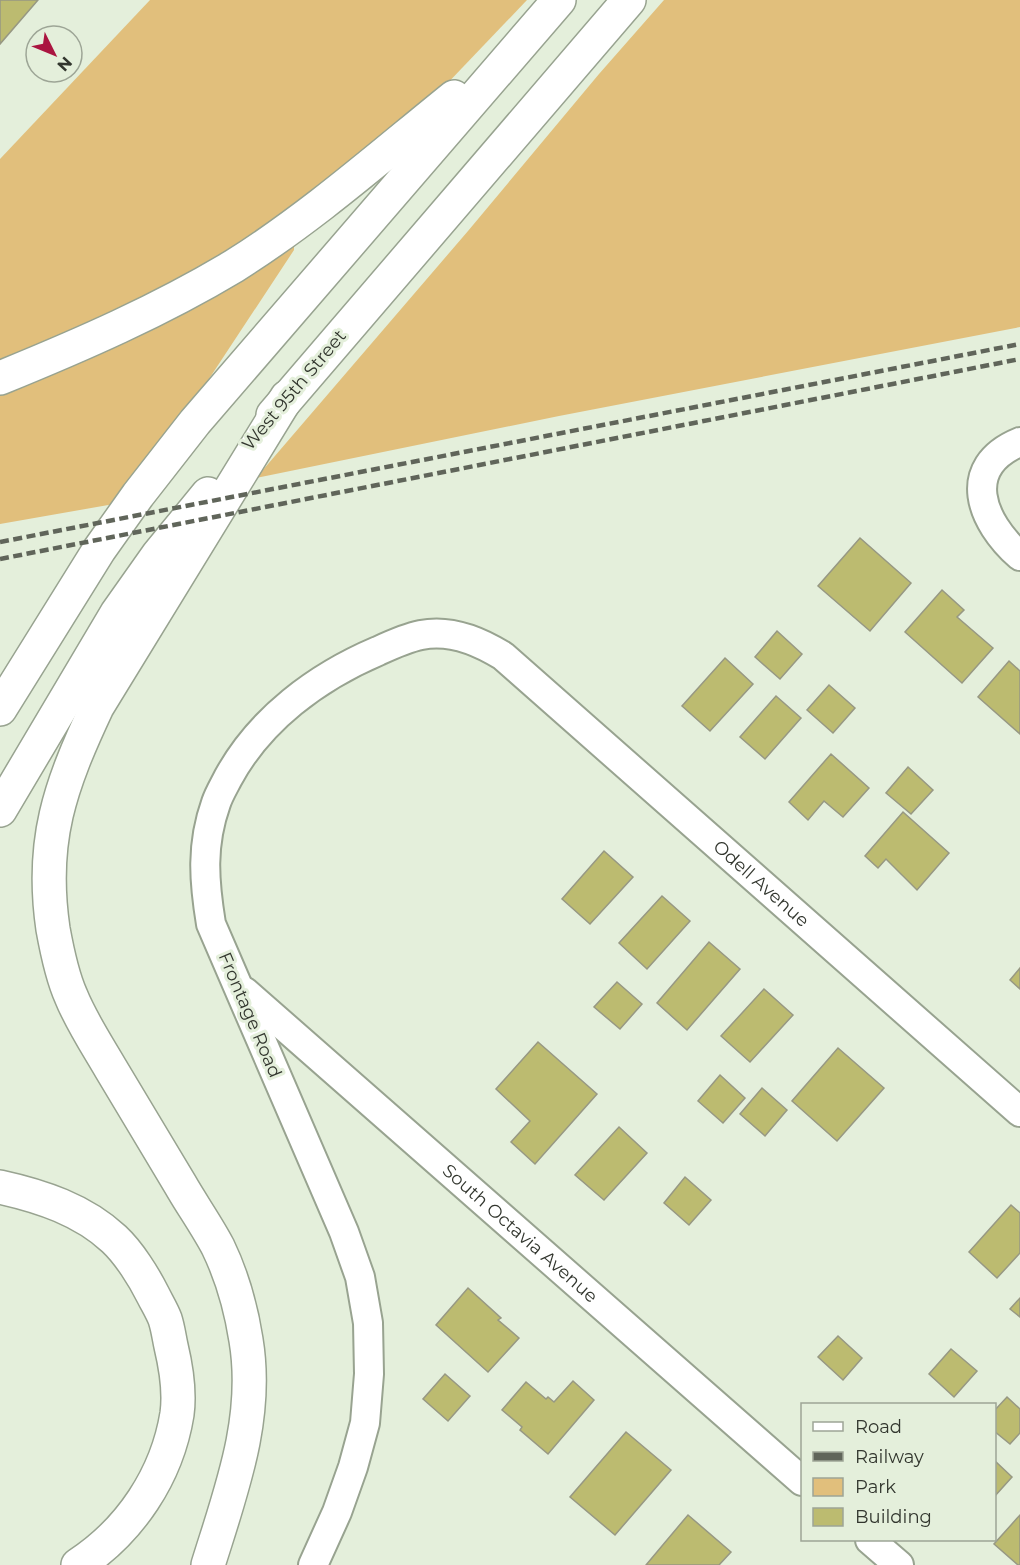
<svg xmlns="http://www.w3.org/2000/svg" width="1020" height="1565" font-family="Montserrat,sans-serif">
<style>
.green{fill:#e1bf7c}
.building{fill:#bcbb70;stroke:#979883;stroke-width:1.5}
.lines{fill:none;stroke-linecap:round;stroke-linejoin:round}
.minor-casing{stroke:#98a390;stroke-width:32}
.major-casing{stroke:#98a390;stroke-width:36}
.minor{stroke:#fff;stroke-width:28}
.major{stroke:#fff;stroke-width:33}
.rail{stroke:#60655a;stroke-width:4.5;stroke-dasharray:9 4.5;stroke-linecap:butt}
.labels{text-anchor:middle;stroke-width:6;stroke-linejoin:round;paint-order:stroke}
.street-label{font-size:18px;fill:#32362e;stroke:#e4efdb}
</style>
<rect width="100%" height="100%" fill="#e4efdb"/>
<g class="green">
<path d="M150 0H527L442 89 395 132 215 262 0 367V159Z"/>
<path d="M664 0H1020V327L559 416 256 478 468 231 599 74Z"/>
<path d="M294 246V250L201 391 114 504 0 524V393L184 310Z"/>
</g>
<g class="building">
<path d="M0 0H38L0 44Z"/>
<path d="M860 538 911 583 870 631 818 586Z"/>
<path d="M942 590 964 610 957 617 993 648 962 683 905 632Z"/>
<path d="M777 631 802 654 780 679 755 657Z"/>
<path d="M725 658 753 684 710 731 682 706Z"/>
<path d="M1009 661 1020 671V734L978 697Z"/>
<path d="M829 685 855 708 833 733 807 710Z"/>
<path d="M776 696 801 718 765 759 740 737Z"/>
<path d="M831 754 869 788 843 817 824 801 808 820 789 802Z"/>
<path d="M908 767 933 790 911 814 886 793Z"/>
<path d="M903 812 949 853 917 890 886 859 878 868 865 856Z"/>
<path d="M604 851 633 877 590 924 562 899Z"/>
<path d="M662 896 690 921 647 969 619 943Z"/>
<path d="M709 942 740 969 687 1030 657 1003Z"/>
<path d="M1020 968V989L1010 980Z"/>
<path d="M617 982 642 1004 620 1029 594 1007Z"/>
<path d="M764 989 793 1015 750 1062 721 1036Z"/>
<path d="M538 1042 597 1094 535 1164 511 1142 530 1121 496 1089Z"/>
<path d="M838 1048 884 1088 837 1141 792 1101Z"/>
<path d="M720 1075 745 1098 723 1123 698 1101Z"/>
<path d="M762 1088 787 1110 765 1136 740 1114Z"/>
<path d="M619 1127 647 1153 604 1200 575 1175Z"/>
<path d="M685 1177 711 1200 689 1225 664 1203Z"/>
<path d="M1011 1205 1020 1213V1253L997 1278 969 1252Z"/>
<path d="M468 1288 501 1318 498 1320 519 1338 488 1372 436 1325Z"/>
<path d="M1020 1298V1317L1010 1309Z"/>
<path d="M838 1336 862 1358 843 1380 818 1357Z"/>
<path d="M951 1349 977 1371 954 1397 929 1374Z"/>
<path d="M445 1374 470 1396 448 1421 423 1399Z"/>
<path d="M573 1381 594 1400 548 1454 520 1430 522 1427 502 1410 526 1382 546 1399 548 1397 554 1402Z"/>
<path d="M1007 1397 1020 1409V1433L1010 1444 994 1431V1411Z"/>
<path d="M626 1432 671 1470 615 1535 570 1497Z"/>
<path d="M994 1460 1012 1477 994 1497Z"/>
<path d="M688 1515 731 1552 719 1565H646Z"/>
<path d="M1020 1515V1565H1018L994 1544Z"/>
</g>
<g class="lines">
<g class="minor-casing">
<g id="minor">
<path d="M1020 442C959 467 981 522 1020 556"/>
<path id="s1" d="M245 992 802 1481"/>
<path d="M870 1540 899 1565"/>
<path id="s2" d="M313 1565 337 1512 353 1467 365 1423 369 1374 368 1323 360 1277 344 1232 211 924C204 881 201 845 216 803 219 794 224 786 228 778 260 719 317 677 378 651 391 645 406 638 421 635 450 629 479 641 503 656L1020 1112"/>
</g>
</g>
<g class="major-casing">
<g id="major">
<path d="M0 378C81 345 159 311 234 266 312 217 382 155 454 97"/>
<path d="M273 415 629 0"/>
<path d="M0 709 99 550 138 495 195 422 559 0"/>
<path d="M0 810 117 613 158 555 208 494"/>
<path d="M0 1187C41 1196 83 1210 114 1239 129 1253 144 1277 153 1295 157 1303 162 1311 165 1319 168 1328 169 1337 171 1346 176 1367 180 1392 177 1414 167 1476 130 1531 78 1565"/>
<path d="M208 1565C231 1491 259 1418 246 1340 241 1308 232 1276 218 1247 207 1226 192 1205 180 1184 157 1146 134 1107 111 1069 97 1045 81 1021 71 996 62 976 57 951 53 929 40 841 60 786 97 707L287 397"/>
</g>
</g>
<use href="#minor" class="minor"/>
<use href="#major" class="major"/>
<g class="rail">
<path d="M0 542 1020 344"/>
<path d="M0 559 1020 359"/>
</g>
</g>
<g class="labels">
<g class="street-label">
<text transform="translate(294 390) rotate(-50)" y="6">West 95th Street</text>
<text dy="6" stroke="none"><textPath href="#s2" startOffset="1509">Odell Avenue</textPath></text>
<text transform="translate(250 1015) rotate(67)" y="6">Frontage Road</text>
<text dy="6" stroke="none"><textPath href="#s1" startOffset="366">South Octavia Avenue</textPath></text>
</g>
</g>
<rect x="801" y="1403" width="195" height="138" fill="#e4efdb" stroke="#9da596" stroke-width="1.5"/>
<rect x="813" y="1422" width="30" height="9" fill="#ffffff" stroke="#9da596" stroke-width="1.5"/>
<text x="855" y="1433" font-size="18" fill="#32362e">Road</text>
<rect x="813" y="1452" width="30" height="9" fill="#60655a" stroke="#9da596" stroke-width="1.5"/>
<text x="855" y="1463" font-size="18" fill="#32362e">Railway</text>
<rect x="813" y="1478" width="30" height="18" fill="#e1bf7c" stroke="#9da596" stroke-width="1.5"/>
<text x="855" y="1493" font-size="18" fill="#32362e">Park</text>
<rect x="813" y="1508" width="30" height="18" fill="#bcbb70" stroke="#9da596" stroke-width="1.5"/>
<text x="855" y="1523" font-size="18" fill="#32362e">Building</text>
<g transform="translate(54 54) rotate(133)"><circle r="28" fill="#e4efdb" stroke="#9da596" stroke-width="1.5"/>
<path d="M0-4.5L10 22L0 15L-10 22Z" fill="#aa1540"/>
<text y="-9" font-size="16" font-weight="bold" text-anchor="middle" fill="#32362e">N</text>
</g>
</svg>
